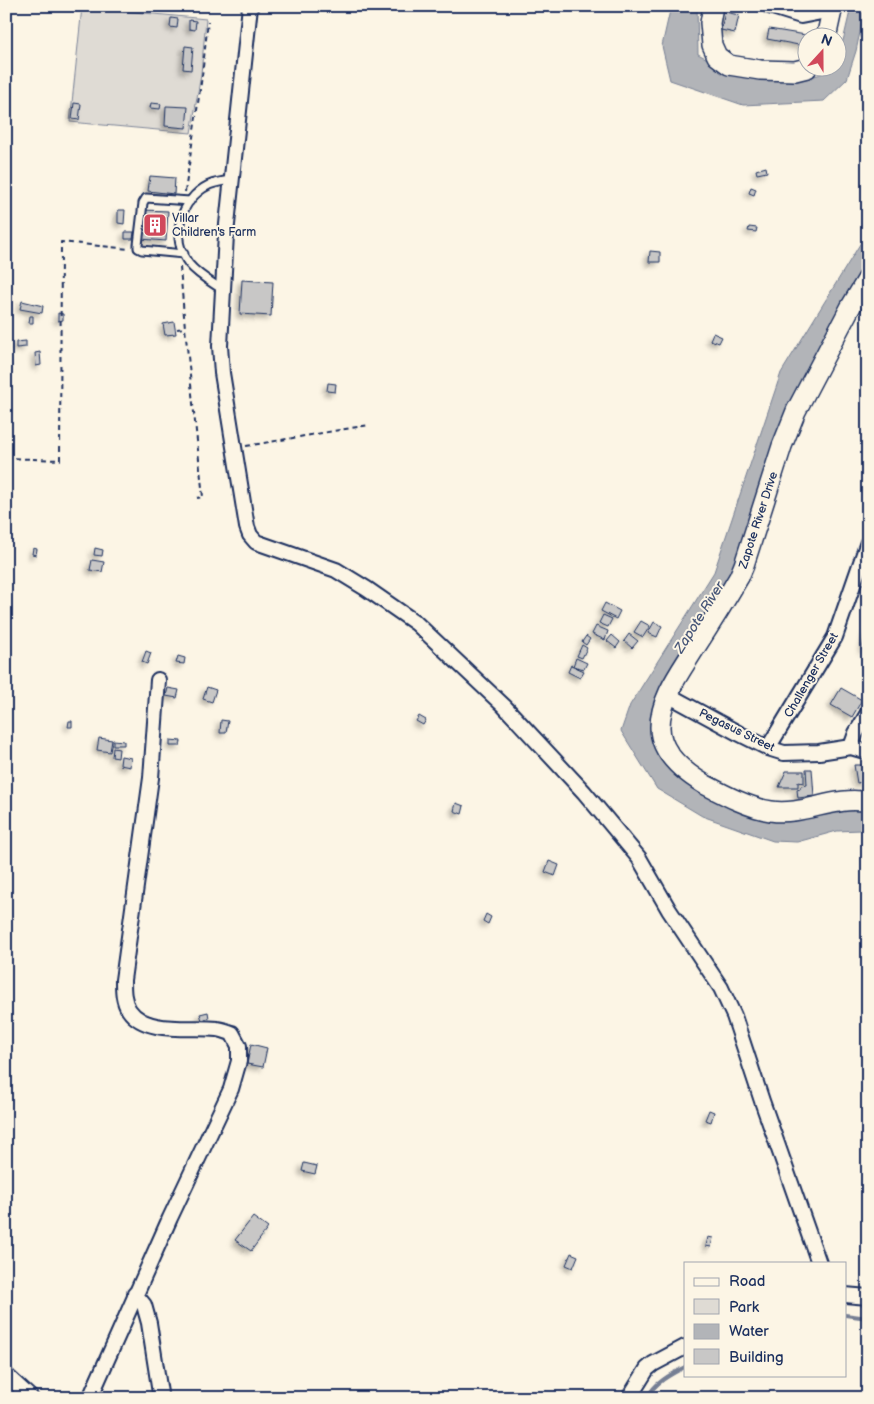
<svg xmlns="http://www.w3.org/2000/svg" width="874" height="1404" font-family="'Balsamiq Sans',sans-serif">
<style>
.green{fill:#dfdbd4;stroke:#7d8599}
.water{fill:#b2b4b8;stroke:#767f94}
.lines{fill:none;stroke-linecap:round;stroke-linejoin:round}
.stream{stroke:#767f94;stroke-width:4}
.building{fill:#c8c7c6;stroke:#1b2f5e;filter:url(#shadow)}
.service-casing{stroke:#1b2f5e;stroke-width:11}
.minor-casing{stroke:#1b2f5e;stroke-width:18}
.secondary-casing{stroke:#1b2f5e;stroke-width:22}
.path{stroke:#1b2f5e;stroke-width:2;stroke-dasharray:5 4;stroke-linecap:butt}
.service{stroke:#fcf5e5;stroke-width:7}
.minor{stroke:#fcf5e5;stroke-width:14}
.secondary{stroke:#fcf5e5;stroke-width:19}
.labels{text-anchor:middle;stroke-width:4;stroke-linejoin:round;paint-order:stroke}
.poi-label{font-size:12px;fill:#1b2f5e;stroke:#fcf5e5;text-anchor:start}
.street-label{font-size:12px;fill:#1b2f5e;stroke:#fcf5e5}
.water-label{font-size:14px;font-style:italic;fill:#485779;stroke:#fcf5e5}
</style>
<defs>
<filter id="shadow"><feDropShadow dx="-3.5" dy="3.5" stdDeviation="2.5" flood-color="#0004"/></filter>
</defs>
<rect width="100%" height="100%" fill="#fcf5e5"/>
<filter id="ink" filterUnits="userSpaceOnUse"><feTurbulence type="fractalNoise" baseFrequency=".02" numOctaves="2"/><feDisplacementMap in="SourceGraphic" scale="10" xChannelSelector="R" yChannelSelector="G"/><feConvolveMatrix kernelMatrix="1 2 1 2 8 2 1 2 1" color-interpolation-filters="sRGB"/></filter>
<g filter="url(#ink)">
<path class="green" d="M82 7 206 19 201 74 191 133 70 122Z"/>
<g class="water">
<path d="M671 6H697L698 54 740 76 811 77 833 70 834 68H836L837 61 844 37 851 7 868 6V14L864 13 856 51 847 79 824 101 743 105 670 80 662 46Z"/>
<path d="M868 231V271L806 382 753 533 652 732 678 767 756 810 853 807 868 809V834L861 830 837 831 797 842 773 841 702 816 657 789 621 731 630 705 714 572 781 373Z"/>
</g>
<g class="lines">
<g class="stream">
<path d="M845 1315 868 1318"/>
<path d="M647 1398C654 1383 671 1374 685 1367"/>
</g>
</g>
<g class="building">
<path d="M725 12 739 15 735 33 721 30Z"/>
<path d="M171 18 178 19 177 28 170 27Z"/>
<path d="M189 20 196 21 195 30 189 29Z"/>
<path d="M769 29 806 35 804 46 767 39Z"/>
<path d="M185 46 193 47 191 70 183 69Z"/>
<path d="M74 103 81 104 79 120 72 119Z"/>
<path d="M151 103 161 104 160 109 150 108Z"/>
<path d="M166 106 188 107 186 128 165 126Z"/>
<path d="M766 167 767 172 757 174 756 170Z"/>
<path d="M150 176 175 178 174 194 148 191Z"/>
<path d="M751 187 756 189 754 195 749 193Z"/>
<path d="M118 210H125L124 224 118 223Z"/>
<path d="M143 210 168 211 166 241 141 239Z"/>
<path d="M749 227 757 228 756 232 748 231Z"/>
<path d="M125 232H134L133 239H125Z"/>
<path d="M650 251 660 252V262H649Z"/>
<path d="M242 280 273 282 271 316 240 314Z"/>
<path d="M22 301 43 306 42 313 20 309Z"/>
<path d="M58 313 63 314V320L58 321Z"/>
<path d="M30 316H33V323H29Z"/>
<path d="M174 322 176 334 165 335 163 324Z"/>
<path d="M713 333 722 337 719 343 710 340Z"/>
<path d="M26 341V347L16 348V342Z"/>
<path d="M40 352 41 365 36 366 35 353Z"/>
<path d="M328 383 336 384 335 392 327 391Z"/>
<path d="M33 548 37 549 36 555 32 554Z"/>
<path d="M95 548 103 550 102 556 94 555Z"/>
<path d="M92 560 104 562 102 572 90 570Z"/>
<path d="M605 603 620 611 616 619 601 611Z"/>
<path d="M603 615 612 619 608 627 599 623Z"/>
<path d="M641 621 650 626 643 637 634 632Z"/>
<path d="M654 622 662 626 657 637 648 633Z"/>
<path d="M596 626 608 631 605 640 592 634Z"/>
<path d="M867 631 868 632V650L862 648Z"/>
<path d="M629 634 638 641 632 648 624 641Z"/>
<path d="M612 635 620 642 616 648 607 641Z"/>
<path d="M586 636 590 639 586 645 582 642Z"/>
<path d="M582 645 587 648 582 658 577 656Z"/>
<path d="M146 651 151 653 147 664 142 662Z"/>
<path d="M178 656 185 658 184 664 176 663Z"/>
<path d="M576 658 587 663 584 669 573 666Z"/>
<path d="M571 665 584 671 580 678 568 672Z"/>
<path d="M207 687 216 690 212 702 203 699Z"/>
<path d="M168 688 179 690 177 698 166 696Z"/>
<path d="M841 688 862 700 852 717 831 705Z"/>
<path d="M419 716 426 720 423 725 416 721Z"/>
<path d="M221 720 228 721 226 733H220Z"/>
<path d="M69 721H72V727H68Z"/>
<path d="M99 738 112 740 110 752 97 750Z"/>
<path d="M113 740 124 741V745H113Z"/>
<path d="M170 740 181 741 180 746H170Z"/>
<path d="M113 748 119 749 118 758 112 757Z"/>
<path d="M121 756 131 758 130 767 120 765Z"/>
<path d="M854 765H868V781L857 783Z"/>
<path d="M806 769H812L814 796 798 798 797 790 800 789 801 786 807 785Z"/>
<path d="M786 771H804V783L798 782V787H779Z"/>
<path d="M456 803 464 806 462 814 454 811Z"/>
<path d="M549 861 559 865 555 876 545 872Z"/>
<path d="M486 914 491 917 488 924 483 921Z"/>
<path d="M208 1012 209 1018 202 1020 200 1014Z"/>
<path d="M251 1044 267 1048 263 1067 247 1064Z"/>
<path d="M709 1110 714 1112 711 1122 705 1120Z"/>
<path d="M304 1163 317 1166 315 1174 302 1171Z"/>
<path d="M253 1217 268 1228 251 1251 235 1240Z"/>
<path d="M708 1237 713 1238 711 1247 706 1246Z"/>
<path d="M571 1253 578 1256 573 1268 566 1265Z"/>
<path d="M196 1394 204 1397V1398H194Z"/>
</g>
<g class="lines">
<g class="service-casing">
<g id="service">
<path d="M184 254 142 250 138 248V245L143 203 146 198 190 201"/>
<path d="M223 290C211 282 198 275 189 264 169 238 180 199 209 185 216 182 224 181 232 180"/>
</g>
</g>
<g class="minor-casing">
<g id="minor">
<path d="M250 6 226 234 220 346 222 373 247 527 250 535 256 542 336 570 367 589 416 623 504 706 584 792 639 858 669 910 721 988 734 1016 762 1101 819 1263"/>
<path d="M769 6 801 16 832 10"/>
<path d="M668 695 738 733 768 748 784 753 819 752 851 747 868 752"/>
<path d="M851 747 856 733 868 713"/>
<path d="M768 748 835 637 868 542"/>
<path d="M135 1294 144 1305 149 1323 160 1393"/>
<path d="M845 1295 868 1297"/>
<path d="M6 1375 31 1398"/>
<path d="M90 1398 170 1218 231 1089 239 1061V1046L232 1033C227 1032 222 1029 217 1029 191 1026 146 1035 129 1010 123 1001 123 990 123 980L151 778 158 680"/>
<path d="M629 1398 647 1369 653 1364 685 1347"/>
</g>
</g>
<g class="secondary-casing">
<g id="secondary">
<path d="M713 6 710 23 712 45 717 56 729 65 760 70 795 71 807 68"/>
<path d="M826 38 833 6"/>
<path d="M868 278 850 308 796 411 782 446 744 565 739 577C725 601 710 625 695 648 681 671 660 698 660 727 660 753 684 772 704 784 723 794 749 808 771 811 804 816 835 795 868 802"/>
</g>
</g>
<g class="path">
<path d="M185 192 202 76 208 21"/>
<path d="M189 228 214 231"/>
<path d="M180 267 185 328 203 497 197 498"/>
<path d="M177 329 185 328"/>
<path d="M246 446 369 425"/>
<path d="M6 458 60 460 61 242 130 249"/>
</g>
<use href="#service" class="service"/>
<use href="#minor" class="minor"/>
<use href="#secondary" class="secondary"/>
</g>
</g>
<defs>
<g id="building-square" transform="scale(1.25)"><rect x="-9" y="-9" width="18" height="18" rx="4" fill="#d1495b" stroke="#fcf5e5"/><path d="M-4-6H4V6H1V3H-1V6H-4ZM-2.5-4.3h1.7v1.8h-1.7ZM.8-4.3h1.7v1.8H.8ZM-2.5-1h1.7V.8h-1.7ZM.8-1h1.7V.8H.8Z" fill="#fff"/></g>
</defs>
<g fill-rule="evenodd">
<use href="#building-square" x="155" y="225"/>
</g>
<g class="labels">
<g class="poi-label">
<text x="172" y="222">Villar<tspan x="172" dy="14">Children's Farm</tspan></text>
</g>
<g class="street-label">
<text transform="translate(758 520) rotate(-72)" y="4">Zapote River Drive</text>
<text transform="translate(811 675) rotate(-60)" y="4">Challenger Street</text>
<text transform="translate(737 730) rotate(26)" y="4">Pegasus Street</text>
</g>
<g class="water-label">
<text transform="translate(699 617) rotate(-58)" y="5">Zapote River</text>
</g>
</g>
<rect width="874" height="1404" fill="none" stroke="#fcf5e5" stroke-width="25"/>
<rect x="12" y="12" width="849" height="1379" fill="none" stroke="#1b2f5e" stroke-width="2" filter="url(#ink)"/>
<rect x="684" y="1262" width="162" height="115" fill="#fcf5e5" stroke="#a2a6af"/>
<rect x="694" y="1278" width="25" height="8" fill="#fcf5e5" stroke="#a2a6af"/>
<text x="729" y="1286" font-size="15" fill="#1b2f5e">Road</text>
<rect x="694" y="1299" width="25" height="15" fill="#dfdbd4" stroke="#a2a6af"/>
<text x="729" y="1312" font-size="15" fill="#1b2f5e">Park</text>
<rect x="694" y="1324" width="25" height="15" fill="#b2b4b8" stroke="#a2a6af"/>
<text x="729" y="1336" font-size="15" fill="#1b2f5e">Water</text>
<rect x="694" y="1349" width="25" height="15" fill="#c8c7c6" stroke="#a2a6af"/>
<text x="729" y="1362" font-size="15" fill="#1b2f5e">Building</text>
<g transform="translate(822 52) rotate(21)"><circle r="24" fill="#fcf5e5" stroke="#a2a6af"/>
<path d="M0-4L9 19L0 12L-9 19Z" fill="#d1495b"/>
<text y="-8" font-size="14" font-weight="bold" text-anchor="middle" fill="#1b2f5e">N</text>
</g>
</svg>
